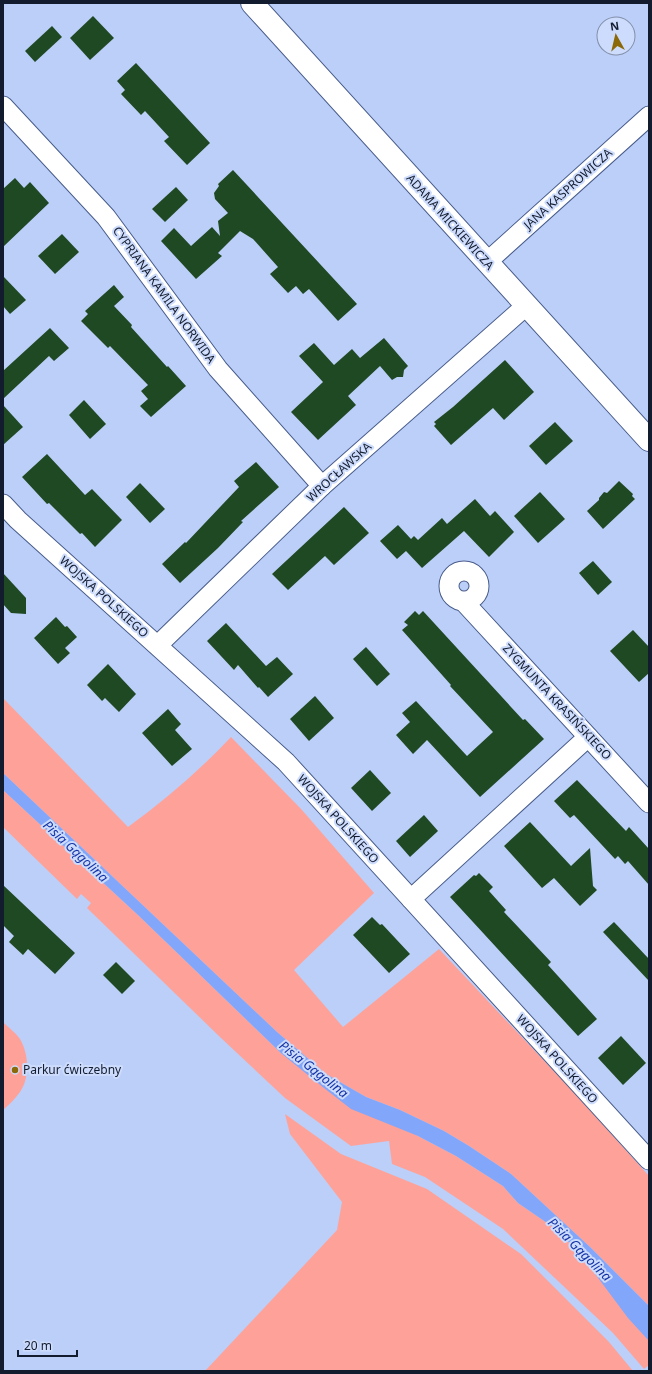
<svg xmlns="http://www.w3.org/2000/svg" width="652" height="1374" font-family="'Noto Sans',sans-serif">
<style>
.green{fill:#fea299}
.water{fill:#82a6f9}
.building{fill:#1f4923}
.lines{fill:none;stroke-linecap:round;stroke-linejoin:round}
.street-casing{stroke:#485c8a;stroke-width:21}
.secondary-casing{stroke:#485c8a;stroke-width:24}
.street{stroke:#fff;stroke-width:19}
.secondary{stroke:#fff;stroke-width:22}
.poi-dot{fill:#8b6908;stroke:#cddcfc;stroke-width:1.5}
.labels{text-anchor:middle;stroke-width:4;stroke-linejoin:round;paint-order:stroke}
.street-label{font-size:12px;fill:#131b2e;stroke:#cddcfc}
.poi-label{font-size:12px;fill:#131b2e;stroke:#cddcfc;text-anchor:start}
.water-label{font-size:13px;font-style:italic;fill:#1433a7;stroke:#cddcfc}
</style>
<rect width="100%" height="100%" fill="#bbcff9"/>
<g class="green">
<path d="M3 698 128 827C165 800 200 770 231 737L302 810 374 893 294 970 343 1027 439 949 581 1100 649 1176V1306L590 1247 511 1174 469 1146 444 1131 400 1110 366 1097 326 1074 277 1032 3 773Z"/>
<path d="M3 790 138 915 282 1054 418 1136 456 1156 503 1186 518 1203 553 1227 578 1251 649 1340V1365L644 1369 613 1333 503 1229 425 1177 392 1164 389 1141 351 1146 285 1098 221 1038 87 908 91 903 81 894 77 899 3 827Z"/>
<path d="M3 1022C8 1027 16 1033 20 1039 29 1054 30 1078 20 1092 15 1099 9 1105 3 1110Z"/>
<path d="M285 1114 341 1154 427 1189 521 1254 609 1342 633 1371H205L337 1230 342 1202 290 1134Z"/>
</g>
<path class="water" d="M3 773 277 1032 326 1074 366 1097 400 1110 444 1131 469 1146 511 1174 590 1247 649 1306V1341L628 1318 578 1251 553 1227 518 1203 503 1186 456 1156 418 1136 351 1109 324 1088 282 1054 138 915 3 790Z"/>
<g class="building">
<path d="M93 16 114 38 90 60 70 38Z"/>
<path d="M52 26 62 37 35 62 25 51Z"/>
<path d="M136 63 210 143 187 165 164 141 169 137 145 111 141 115 121 94 125 90 117 81Z"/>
<path d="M233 170 357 304 338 321 309 289 303 294 296 286 288 293 270 274 278 267 253 239 240 231 218 253 222 256 196 279 161 241 174 228 191 246 212 227 220 236 218 221 228 213 215 199 214 193 219 186 218 184Z"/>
<path d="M15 178 24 188 30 182 49 203 3 247V189Z"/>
<path d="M176 187 188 200 165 222 152 209Z"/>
<path d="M62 234 79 252 55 274 38 256Z"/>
<path d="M3 276 26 300 10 314 3 306Z"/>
<path d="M114 285 124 297 114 306 132 325 131 327 167 367 168 366 186 386 151 417 140 406 148 399 141 391 148 385 110 346 108 348 81 321 88 314 85 311Z"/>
<path d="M50 328 69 348 54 361 49 356 3 399V371Z"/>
<path d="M384 338 408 366 404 370 403 377H397L392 380 380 366 348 396 356 405 318 440 291 412 323 382 299 356 314 343 334 365 352 349 360 358Z"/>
<path d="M505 360 534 392 504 420 493 408 451 445 434 426 436 424 434 422 453 407Z"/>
<path d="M84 400 106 424 90 439 69 415Z"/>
<path d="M3 405 23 427 3 445Z"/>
<path d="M555 422 573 441 546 465 529 446Z"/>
<path d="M47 454 85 495 92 489 122 520 95 547 82 533 80 534 49 503 47 504 22 477Z"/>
<path d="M256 462 279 487 241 521 243 522 218 548 180 583 162 564 185 542 186 543 239 487 234 481Z"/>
<path d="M619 481 633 494 632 496 635 499 603 529 587 511 599 500V498L604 492 607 493Z"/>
<path d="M140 483 165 509 150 523 126 497Z"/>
<path d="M540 492 565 519 538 543 514 516Z"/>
<path d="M475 499 490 516 495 511 514 532 489 557 464 531 422 568 406 551 397 559 380 541 398 525 411 539 414 536 418 540 442 518 447 524Z"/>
<path d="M344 507 369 533 334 565 325 556 288 590 272 574Z"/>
<path d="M593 561 612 582 598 595 579 573Z"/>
<path d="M3 573 26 598V614L11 613 3 604Z"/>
<path d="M415 611 419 615 423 611 523 720 525 719 544 739 480 797 427 740 413 754 396 735 410 722 402 713 416 701 467 756 493 732 450 686 451 685 402 630 408 625 404 622Z"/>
<path d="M56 617 65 627 67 626 77 637 65 648 70 653 58 664 34 638Z"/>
<path d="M226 623 266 666 277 657 293 674 268 697 259 687 258 688 238 665 234 670 207 641Z"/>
<path d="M633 630 649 647V673L639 682 610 651Z"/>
<path d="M366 647 390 674 377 686 353 659Z"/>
<path d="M108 664 136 694 119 712 105 698 102 701 87 685Z"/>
<path d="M315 696 334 718 309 741 290 719Z"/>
<path d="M168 709 181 724 175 730 192 749 172 766 142 733Z"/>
<path d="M370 770 391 793 372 811 351 788Z"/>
<path d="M577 780 626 831 629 827 649 849V885L628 861 625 864 618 856 615 859 574 815 570 818 554 801Z"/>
<path d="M424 815 438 831 410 857 396 841Z"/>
<path d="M530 822 571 866 590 848 593 886 597 890 580 906 554 878 542 888 504 846Z"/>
<path d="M479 873 493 887 489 891 506 910 504 912 551 962 548 965 597 1019 578 1036 450 897 474 875 476 876Z"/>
<path d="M3 885 75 953 55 974 28 949 23 955 9 942 14 936 3 925Z"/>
<path d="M372 917 380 925 382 924 410 954 389 973 353 935Z"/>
<path d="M614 922 649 959V981L603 932Z"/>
<path d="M116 962 135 981 122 994 103 975Z"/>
<path d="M621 1036 646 1063 623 1085 598 1058Z"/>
</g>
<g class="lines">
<g class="street-casing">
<g id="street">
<path d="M3 106 106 217 218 369 322 486"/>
<path d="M487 262 649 116"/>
<path d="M3 504 18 520 286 762 649 1160"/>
<circle cx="464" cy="586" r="15"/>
<path d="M464 602 649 803"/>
<path d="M158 645 322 486 527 305"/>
<path d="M411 899 588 737"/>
</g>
</g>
<g class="secondary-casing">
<path id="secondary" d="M252 3 649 440"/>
</g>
<use href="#street" class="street"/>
<use href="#secondary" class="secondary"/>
</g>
<circle class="poi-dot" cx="15" cy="1070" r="4"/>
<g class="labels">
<g class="street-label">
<text transform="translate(568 189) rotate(-42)" y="4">JANA KASPROWICZA</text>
<text transform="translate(450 222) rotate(48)" y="4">ADAMA MICKIEWICZA</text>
<text transform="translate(164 295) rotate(54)" y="4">CYPRIANA KAMILA NORWIDA</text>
<text transform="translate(339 472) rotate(-42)" y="4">WROCŁAWSKA</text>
<text transform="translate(104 597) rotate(42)" y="4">WOJSKA POLSKIEGO</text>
<text transform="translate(557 702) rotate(47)" y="4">ZYGMUNTA KRASIŃSKIEGO</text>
<text transform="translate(338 819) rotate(48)" y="4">WOJSKA POLSKIEGO</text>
<text transform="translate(557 1059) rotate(48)" y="4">WOJSKA POLSKIEGO</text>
</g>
<g class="poi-label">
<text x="23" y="1074">Parkur ćwiczebny</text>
</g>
<g class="water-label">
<text transform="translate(76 851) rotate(43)" y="5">Pisia Gągolina</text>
<text transform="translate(314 1069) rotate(38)" y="5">Pisia Gągolina</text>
<text transform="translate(580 1249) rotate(45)" y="5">Pisia Gągolina</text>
</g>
</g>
<rect width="652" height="1374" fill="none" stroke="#131b2e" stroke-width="8"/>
<g transform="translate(616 36) rotate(352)"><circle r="19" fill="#cddcfc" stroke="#838faa"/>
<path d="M0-3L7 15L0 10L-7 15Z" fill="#8b6908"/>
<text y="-6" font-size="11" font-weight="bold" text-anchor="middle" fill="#131b2e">N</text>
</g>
<path d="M18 1350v6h59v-6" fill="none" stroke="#131b2e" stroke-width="2"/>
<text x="24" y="1350" font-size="12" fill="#131b2e" stroke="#cddcfc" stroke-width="3" paint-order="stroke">20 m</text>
</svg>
